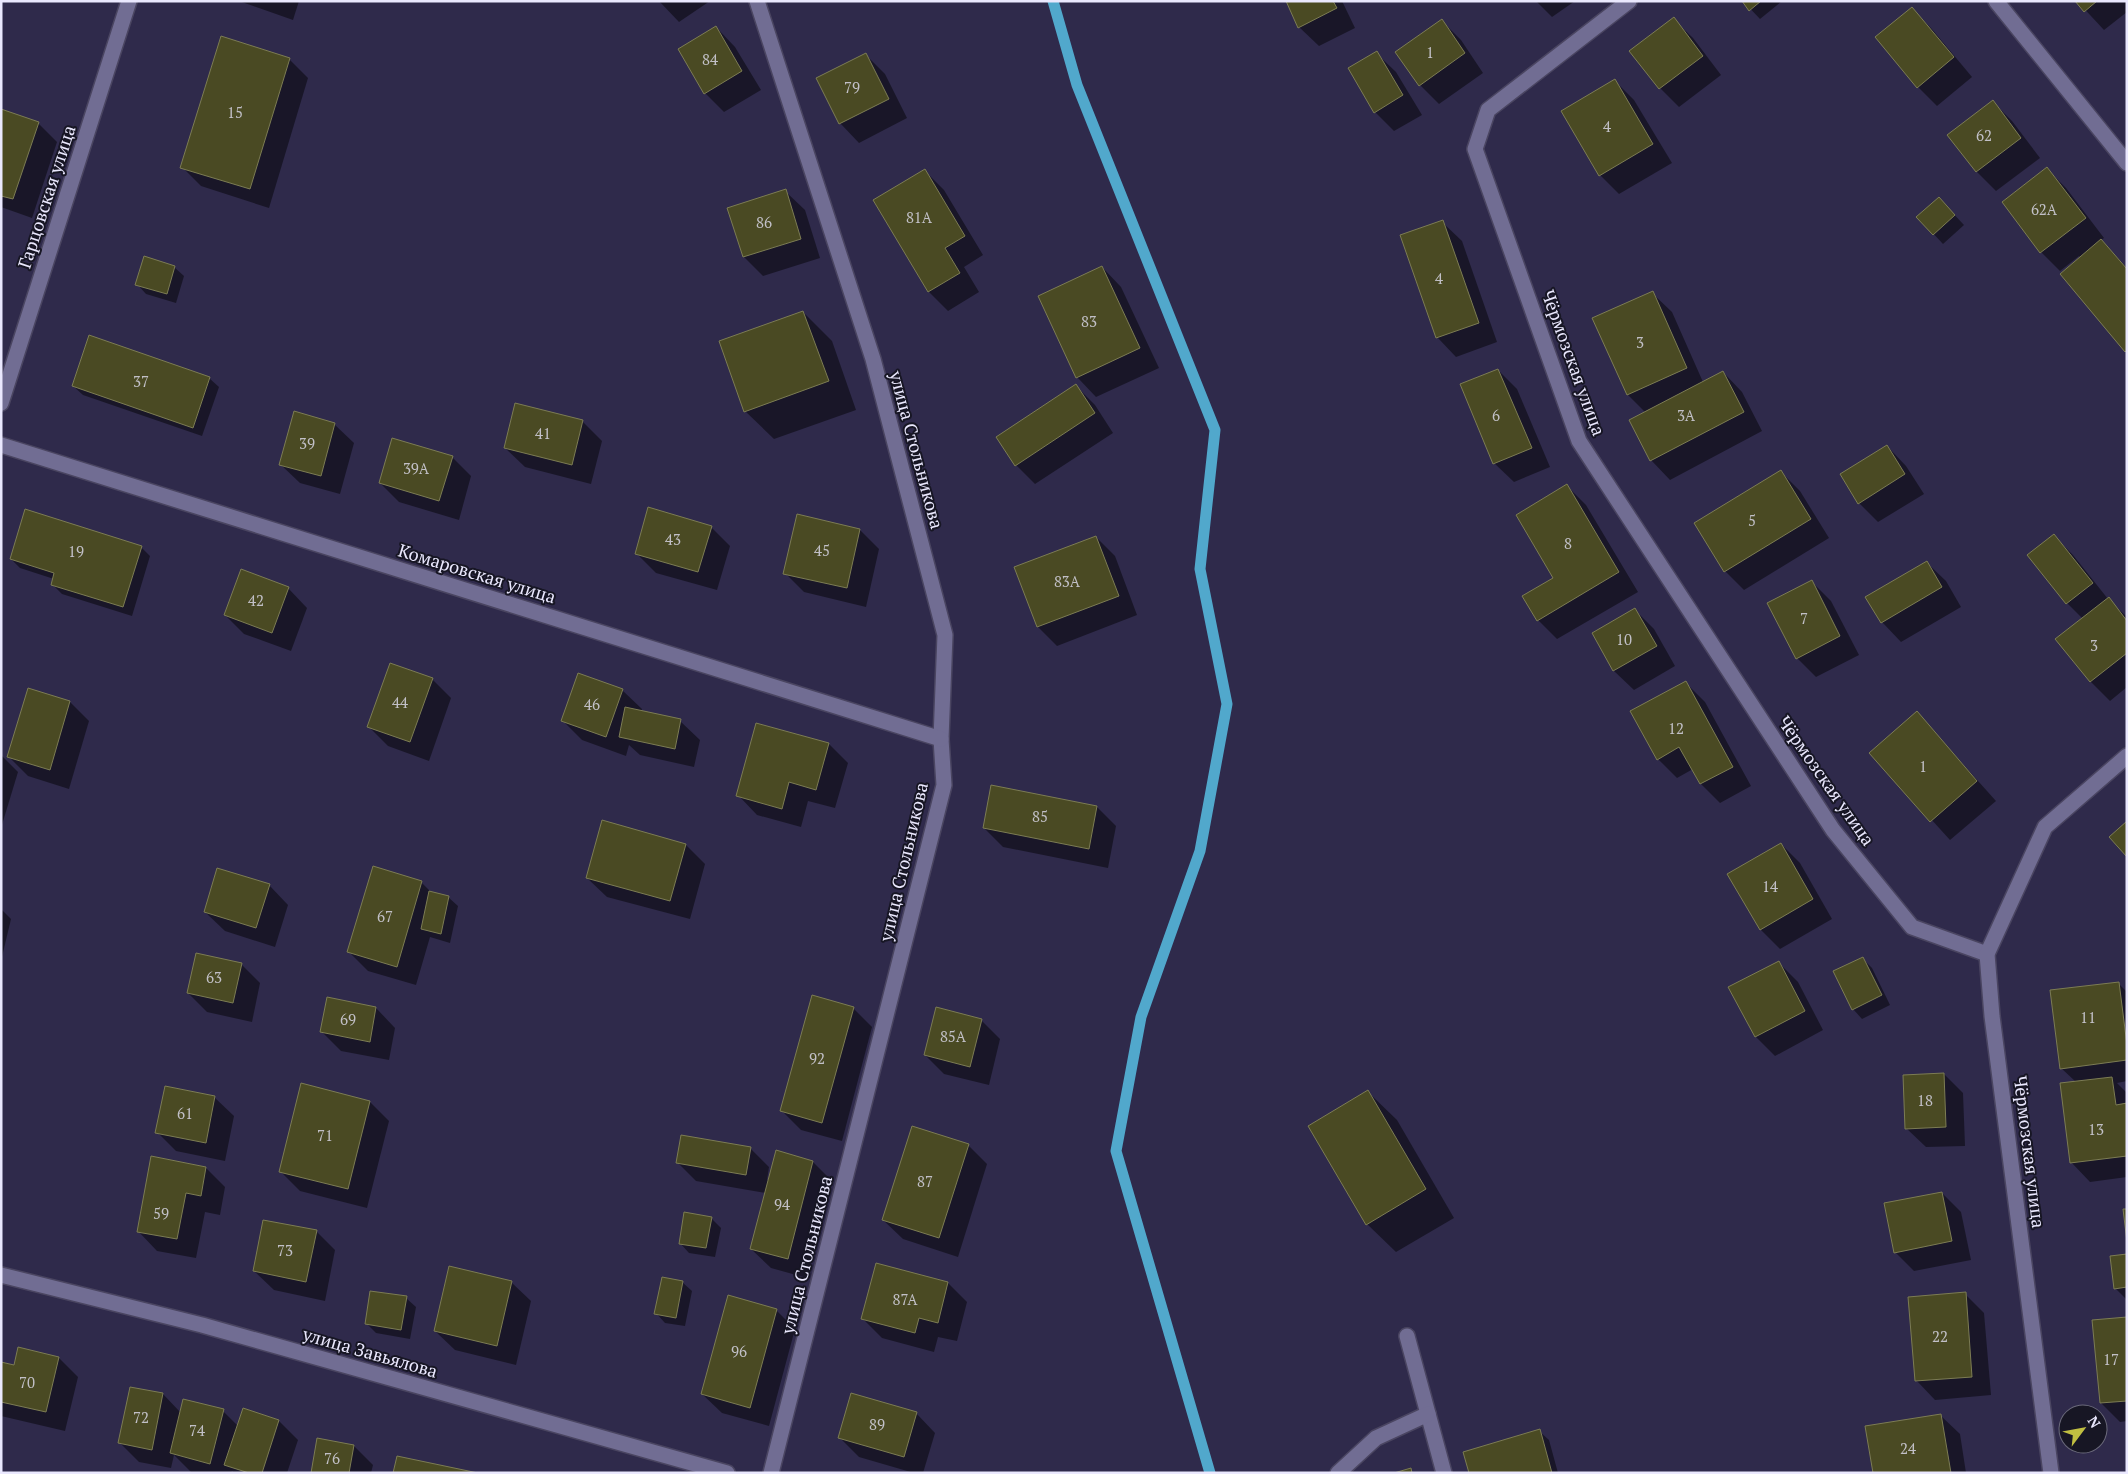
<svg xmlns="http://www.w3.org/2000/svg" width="2128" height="1474" font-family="'PT Serif',serif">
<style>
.shadow{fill:#0007}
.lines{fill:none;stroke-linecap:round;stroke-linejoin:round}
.stream{stroke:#51a8cc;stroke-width:11}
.building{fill:#4a4a23;stroke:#7c7c54}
.lane-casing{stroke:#4a4561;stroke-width:18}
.street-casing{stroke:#4a4561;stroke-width:18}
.secondary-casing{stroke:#4a4561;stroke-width:18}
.lane{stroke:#716d93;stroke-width:15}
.street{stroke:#716d93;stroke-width:15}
.secondary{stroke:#716d93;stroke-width:15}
.labels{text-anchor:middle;stroke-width:4;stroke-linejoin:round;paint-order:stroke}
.number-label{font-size:15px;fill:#c2c0c7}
.street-label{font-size:18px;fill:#eae8fe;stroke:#171624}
</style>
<rect width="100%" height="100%" fill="#2f2a4b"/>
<g class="shadow">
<path d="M239 1H299L293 20Z"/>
<path d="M659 1H710L679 22Z"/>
<path d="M1287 1H1342L1355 28 1319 46 1299 27Z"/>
<path d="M1536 1H1575L1552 17Z"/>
<path d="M1743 1H1782L1760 19Z"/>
<path d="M2077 1H2127V12L2104 30Z"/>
<path d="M1912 9 1931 28 1972 77 1937 106 1918 87Z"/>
<path d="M1673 19 1693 38 1721 75 1679 107 1660 88Z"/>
<path d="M1442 21 1461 40 1483 73 1439 104 1420 85Z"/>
<path d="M716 27 735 47 761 90 724 112 705 93Z"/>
<path d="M1376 53 1396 72 1422 115 1394 131 1375 112Z"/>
<path d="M865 54 885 74 907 118 859 143 840 123Z"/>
<path d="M289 59 308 78 269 208 201 186 182 167Z"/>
<path d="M1615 81 1634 100 1672 163 1619 194 1600 175Z"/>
<path d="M1993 102 2012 121 2040 158 1996 191 1977 172 1949 135Z"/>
<path d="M1 110 38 123 57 142 32 218 1 207Z"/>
<path d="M2047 169 2066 188 2104 238 2101 240 2127 268V351L2061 275 2081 258 2079 256 2060 271 2041 252Z"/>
<path d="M924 170 944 190 983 255 964 267 979 292 948 311 929 292 875 200Z"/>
<path d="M785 191 805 210 820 258 763 276 744 257Z"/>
<path d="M1948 208 1964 225 1943 244 1918 217Z"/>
<path d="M1442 222 1462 241 1497 342 1456 357 1437 337Z"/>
<path d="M174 267 184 276 176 303 146 294 137 284Z"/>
<path d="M1102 267 1121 287 1159 368 1096 397 1077 377Z"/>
<path d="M1652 293 1672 312 1703 382 1723 372 1742 392 1762 431 1670 480 1651 460 1646 413 1628 395Z"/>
<path d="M803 312 832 341 856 410 774 439 745 411Z"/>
<path d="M1498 370 1517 389 1550 467 1514 482 1494 463Z"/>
<path d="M209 378 219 387 202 436 83 395 73 386Z"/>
<path d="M1076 386 1095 405 1113 433 1035 484 1016 465Z"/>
<path d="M582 421 602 441 591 484 525 467 505 448Z"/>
<path d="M334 424 354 443 340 494 300 483 280 464Z"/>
<path d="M1887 446 1906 466 1924 494 1878 522 1859 503 1841 475Z"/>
<path d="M452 457 471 476 459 520 399 502 380 483Z"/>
<path d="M1781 472 1800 491 1829 538 1744 590 1725 571Z"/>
<path d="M1567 486 1586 505 1638 592 1557 639 1538 620 1524 597 1555 578Z"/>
<path d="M711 527 730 546 717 590 656 573 636 553Z"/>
<path d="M860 530 879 549 866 607 804 592 785 573Z"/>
<path d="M2054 536 2073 555 2108 599 2127 617V687L2110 701 2091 682 2057 639 2083 619 2067 603 2029 555Z"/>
<path d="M1096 537 1115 556 1137 615 1057 646 1038 627 1016 568Z"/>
<path d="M141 547 150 556 132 616 62 594 52 584 54 579 20 568 11 559Z"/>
<path d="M1926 562 1946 581 1961 607 1901 642 1882 622 1867 597Z"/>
<path d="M1811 581 1831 601 1859 655 1816 677 1797 658Z"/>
<path d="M288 588 307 608 291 651 244 634 225 615Z"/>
<path d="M1635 610 1654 629 1675 666 1634 690 1614 671 1594 634Z"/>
<path d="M432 679 451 698 429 761 388 746 369 727Z"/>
<path d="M1686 683 1705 702 1751 786 1720 803 1701 784 1693 769 1677 778 1658 759Z"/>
<path d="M622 690 642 709 641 712 680 721 700 740 694 767 640 755 629 745 626 756 582 740 563 721Z"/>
<path d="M70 702 89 721 69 789 28 776 9 757Z"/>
<path d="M1917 713 1996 801 1950 840 1871 753Z"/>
<path d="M757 724 829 744 848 763 835 808 808 801 801 827 757 815 738 795Z"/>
<path d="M1 755 18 772 1 828Z"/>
<path d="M1097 807 1116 826 1108 868 1003 847 984 828Z"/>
<path d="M1781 844 1800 863 1832 919 1780 949 1761 930Z"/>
<path d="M686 845 705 864 690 919 607 897 587 878Z"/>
<path d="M421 882 432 893 448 897 458 906 450 943 430 937 416 985 368 971 349 952Z"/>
<path d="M269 885 288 905 275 947 225 931 205 912Z"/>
<path d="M1 909 11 919 1 961Z"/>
<path d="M1862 958 1872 968 1890 1005 1862 1019 1853 1009Z"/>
<path d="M1778 962 1798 982 1823 1030 1775 1056 1756 1037 1730 988Z"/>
<path d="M241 964 260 983 252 1022 207 1012 188 993Z"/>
<path d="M2118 983 2127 992V1081L2117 1083 2127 1093V1177L2090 1182 2071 1162 2076 1082 2061 1068Z"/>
<path d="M376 1008 395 1028 389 1060 341 1051 322 1032Z"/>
<path d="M853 1008 872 1027 842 1141 801 1130 782 1111Z"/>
<path d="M981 1020 1000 1039 989 1085 944 1074 925 1055Z"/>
<path d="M1944 1074 1963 1093 1965 1146 1926 1147 1906 1128Z"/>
<path d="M302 1085 370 1102 389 1121 367 1208 300 1191 280 1171Z"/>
<path d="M1368 1092 1397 1120 1454 1218 1396 1252 1367 1224Z"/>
<path d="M214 1097 234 1116 225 1161 176 1151 157 1132Z"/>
<path d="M968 1145 987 1164 958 1257 903 1239 883 1220Z"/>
<path d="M750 1148 769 1167 767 1180 813 1162 832 1181 807 1278 771 1268 751 1249 766 1193 696 1181 677 1162Z"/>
<path d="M206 1168 225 1187 220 1215 205 1212 196 1258 157 1251 138 1231Z"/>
<path d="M1942 1193 1961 1212 1971 1260 1914 1271 1895 1252Z"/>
<path d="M711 1218 721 1228 715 1257 689 1253 680 1243Z"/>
<path d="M316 1231 335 1250 325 1301 274 1290 254 1271Z"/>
<path d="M2127 1255V1300L2115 1288Z"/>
<path d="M511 1282 531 1301 516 1365 455 1350 435 1331Z"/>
<path d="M682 1282 692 1291 685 1326 665 1323 656 1313Z"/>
<path d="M948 1283 967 1302 957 1341 938 1337 934 1352 882 1338 863 1319Z"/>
<path d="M1965 1294 1984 1313 1991 1395 1935 1400 1916 1380Z"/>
<path d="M406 1298 416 1307 410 1339 376 1333 367 1324Z"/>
<path d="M776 1310 795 1329 769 1426 722 1413 702 1394Z"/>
<path d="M2127 1318V1421L2120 1422 2101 1403Z"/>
<path d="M59 1358 78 1377 65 1431 1 1416V1363L15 1366Z"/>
<path d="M131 1388 163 1394 181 1413 223 1411 238 1426 279 1421 298 1440 287 1473H234L232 1471 231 1473H192L174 1455 171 1468 139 1462 120 1443Z"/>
<path d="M916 1413 935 1433 923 1473H914L859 1457 839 1437Z"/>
<path d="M1940 1415 1960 1434 1966 1473H1874Z"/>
<path d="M1539 1431 1549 1440 1558 1473H1470Z"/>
<path d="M354 1446 373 1465 371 1473H312Z"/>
</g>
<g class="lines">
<path class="stream" d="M1053 1 1077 85 1215 430 1200 569 1227 704 1200 851 1141 1017 1116 1151 1210 1473"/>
</g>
<g class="building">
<path d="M1286 1H1333L1337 8 1298 28Z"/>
<path d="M1742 1H1761L1749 11Z"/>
<path d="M2075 1H2097L2084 12Z"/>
<path d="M1912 7 1954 57 1917 88 1875 37Z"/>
<path d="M1674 17 1703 56 1659 89 1629 51Z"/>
<path d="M1442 19 1465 53 1419 86 1395 52Z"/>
<path d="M716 26 742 71 704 94 678 49Z"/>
<path d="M221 36 290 58 250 189 180 168Z"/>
<path d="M1377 51 1403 95 1374 113 1348 68Z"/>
<path d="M866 53 889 99 839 124 816 78Z"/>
<path d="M1615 79 1653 144 1599 176 1561 111Z"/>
<path d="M1993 100 2021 138 1976 172 1947 135Z"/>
<path d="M1 109 39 122 13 199 1 196Z"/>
<path d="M2047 167 2086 218 2040 253 2002 202Z"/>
<path d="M925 169 965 236 945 248 960 273 928 292 873 200Z"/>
<path d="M786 189 801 239 743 257 727 208Z"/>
<path d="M1939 197 1955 215 1933 235 1916 217Z"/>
<path d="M1443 220 1479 323 1436 338 1400 235Z"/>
<path d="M2101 239 2127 269V350L2125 352 2060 274Z"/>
<path d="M144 256 175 266 167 294 135 285Z"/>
<path d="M1102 266 1140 348 1076 378 1038 296Z"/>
<path d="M1653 291 1687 368 1627 395 1592 318Z"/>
<path d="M803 311 829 381 744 412 719 341Z"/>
<path d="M89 335 210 377 193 428 72 386Z"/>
<path d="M1498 369 1532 448 1493 464 1460 384Z"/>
<path d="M1723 371 1744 412 1650 461 1629 420Z"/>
<path d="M1076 384 1095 413 1015 466 996 437Z"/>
<path d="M515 403 583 420 572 465 504 448Z"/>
<path d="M294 411 335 423 321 476 279 465Z"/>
<path d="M392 438 453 456 439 501 379 483Z"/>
<path d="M1887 445 1905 474 1858 504 1840 474Z"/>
<path d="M1781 470 1811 519 1724 572 1694 523Z"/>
<path d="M1567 484 1619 572 1537 621 1522 596 1553 578 1516 515Z"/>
<path d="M648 507 712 526 698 572 635 554Z"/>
<path d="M25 509 142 546 123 607 51 585 54 573 10 559Z"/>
<path d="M797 514 860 529 847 588 783 574Z"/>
<path d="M2054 534 2093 583 2066 604 2027 555Z"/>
<path d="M1096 536 1119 596 1037 627 1014 567Z"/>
<path d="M1927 561 1942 587 1881 623 1865 597Z"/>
<path d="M241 569 289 587 272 633 224 615Z"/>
<path d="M1812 580 1840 636 1796 659 1767 603Z"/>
<path d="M2109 597 2127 621V653L2090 682 2055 639Z"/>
<path d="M1635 608 1657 646 1613 671 1592 633Z"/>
<path d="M390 663 433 678 410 742 367 727Z"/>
<path d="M578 673 623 689 606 737 561 721Z"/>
<path d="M1686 681 1733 767 1700 784 1679 747 1657 760 1630 711Z"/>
<path d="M28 688 70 701 50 770 7 757Z"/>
<path d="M625 707 681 719 675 749 619 737Z"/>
<path d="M1917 711 1977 781 1930 822 1869 753Z"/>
<path d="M756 723 829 743 816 790 789 782 782 809 736 796Z"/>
<path d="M991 785 1097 806 1089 849 983 828Z"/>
<path d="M602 820 686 844 670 901 586 878Z"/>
<path d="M2127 821V857L2109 837Z"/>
<path d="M1781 843 1813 899 1760 930 1727 874Z"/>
<path d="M373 866 422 881 397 967 347 952Z"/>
<path d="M217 868 270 884 256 928 204 912Z"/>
<path d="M429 891 449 896 441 934 421 929Z"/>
<path d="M196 953 242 963 233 1003 187 993Z"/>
<path d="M1863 957 1882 995 1852 1010 1833 971Z"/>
<path d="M1779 961 1805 1011 1755 1037 1728 987Z"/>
<path d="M2119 982 2127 1045V1060L2060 1069 2050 990Z"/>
<path d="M812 995 854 1007 822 1123 780 1111Z"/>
<path d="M327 997 376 1007 370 1042 320 1032Z"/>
<path d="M936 1007 982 1019 970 1067 924 1055Z"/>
<path d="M1944 1073 1946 1127 1905 1129 1903 1075Z"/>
<path d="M2112 1077 2116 1105 2127 1103V1156L2070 1163 2060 1083Z"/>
<path d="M301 1083 370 1101 348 1189 279 1172Z"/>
<path d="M165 1086 215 1096 206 1143 155 1133Z"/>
<path d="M1368 1090 1426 1189 1366 1225 1308 1126Z"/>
<path d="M912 1126 969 1144 939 1238 882 1220Z"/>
<path d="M681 1135 751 1147 746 1175 676 1163Z"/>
<path d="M776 1150 813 1161 788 1259 750 1249Z"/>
<path d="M151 1156 206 1167 201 1196 186 1193 177 1239 137 1232Z"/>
<path d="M1942 1192 1952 1241 1894 1253 1884 1203Z"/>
<path d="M2123 1209H2127V1242Z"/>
<path d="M684 1212 712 1217 706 1248 679 1244Z"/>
<path d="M263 1220 317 1230 306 1282 253 1271Z"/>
<path d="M2127 1254V1287L2114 1289 2110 1256Z"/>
<path d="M876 1263 948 1282 938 1323 919 1318 915 1333 861 1319Z"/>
<path d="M449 1266 512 1281 497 1346 434 1331Z"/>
<path d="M662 1277 683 1281 676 1318 654 1314Z"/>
<path d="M370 1291 407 1296 401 1330 365 1324Z"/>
<path d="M1966 1292 1972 1377 1915 1381 1908 1297Z"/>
<path d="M728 1295 777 1309 750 1408 701 1394Z"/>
<path d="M2127 1317V1401L2100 1403 2092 1320Z"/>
<path d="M18 1347 59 1357 46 1412 1 1402V1362L14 1365Z"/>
<path d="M130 1387 163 1393 152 1450 118 1443Z"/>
<path d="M851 1393 917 1412 904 1457 838 1438Z"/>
<path d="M183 1399 224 1409 210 1464 170 1453Z"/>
<path d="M243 1408 279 1420 262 1473H249L224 1465Z"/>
<path d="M1941 1414 1951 1473H1873L1865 1426Z"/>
<path d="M1540 1429 1552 1473H1469L1463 1452Z"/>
<path d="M317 1438 354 1445 349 1473H311Z"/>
<path d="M397 1456 478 1473H393Z"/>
<path d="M1411 1468 1412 1473H1394Z"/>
</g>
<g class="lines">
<g class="lane-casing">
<g id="lane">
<path d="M1407 1336 1444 1473"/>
<path d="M1338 1473 1376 1438 1428 1414"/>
</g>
</g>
<g class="street-casing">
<g id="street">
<path d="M757 1 873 359 945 635 941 739 944 785 771 1473"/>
<path d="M1629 1 1488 110 1475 149 1579 441 1833 830 1912 927 1987 954"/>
<path d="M1 403 129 1"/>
<path d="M1 445 941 739"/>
<path d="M1 1275 202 1325 727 1473"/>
</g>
</g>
<g class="secondary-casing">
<g id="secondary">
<path d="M1996 1 2127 163"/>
<path d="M2051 1473 1992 1016 1987 954 2045 827 2127 756"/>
</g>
</g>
<use href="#lane" class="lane"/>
<use href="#street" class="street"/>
<use href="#secondary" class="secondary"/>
</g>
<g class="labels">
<g class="number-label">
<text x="1430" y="58">1</text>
<text x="710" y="65">84</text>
<text x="852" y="93">79</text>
<text x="235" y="118">15</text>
<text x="1607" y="132">4</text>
<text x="1984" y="141">62</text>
<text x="2044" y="215">62А</text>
<text x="919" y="223">81А</text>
<text x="764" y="228">86</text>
<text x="1439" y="284">4</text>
<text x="1089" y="327">83</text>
<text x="1640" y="348">3</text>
<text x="141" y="387">37</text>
<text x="1496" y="421">6</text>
<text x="1686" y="421">3А</text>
<text x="543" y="439">41</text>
<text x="307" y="449">39</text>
<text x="416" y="474">39А</text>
<text x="1752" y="526">5</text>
<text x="673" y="545">43</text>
<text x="1568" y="549">8</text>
<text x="822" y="556">45</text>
<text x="76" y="557">19</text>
<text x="1067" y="587">83А</text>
<text x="256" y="606">42</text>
<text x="1804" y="624">7</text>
<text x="1624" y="645">10</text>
<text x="2094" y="651">3</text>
<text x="400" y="708">44</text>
<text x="592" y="710">46</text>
<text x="1676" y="734">12</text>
<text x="1923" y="772">1</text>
<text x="1040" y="822">85</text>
<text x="1770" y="892">14</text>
<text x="385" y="922">67</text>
<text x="214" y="983">63</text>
<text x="2088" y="1023">11</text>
<text x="348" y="1025">69</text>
<text x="953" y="1042">85А</text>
<text x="817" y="1064">92</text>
<text x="1925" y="1106">18</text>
<text x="185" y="1119">61</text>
<text x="2096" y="1135">13</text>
<text x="325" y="1141">71</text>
<text x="925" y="1187">87</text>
<text x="782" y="1210">94</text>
<text x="161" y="1219">59</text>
<text x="285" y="1256">73</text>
<text x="905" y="1305">87А</text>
<text x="1940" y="1342">22</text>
<text x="739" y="1357">96</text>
<text x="2111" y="1365">17</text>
<text x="27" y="1388">70</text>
<text x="141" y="1423">72</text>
<text x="877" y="1430">89</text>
<text x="197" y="1436">74</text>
<text x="1908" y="1454">24</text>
<text x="332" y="1464">76</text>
</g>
<g class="street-label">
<text transform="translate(47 197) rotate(-72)" y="6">Гарцовская улица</text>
<text transform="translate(1573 363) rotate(70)" y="6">Чёрмозская улица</text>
<text transform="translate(916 450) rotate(75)" y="6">улица Стольникова</text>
<text transform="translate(477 574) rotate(17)" y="6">Комаровская улица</text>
<text transform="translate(1826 781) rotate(55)" y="6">Чёрмозская улица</text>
<text transform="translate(904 862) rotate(-77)" y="6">улица Стольникова</text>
<text transform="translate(2029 1152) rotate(83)" y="6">Чёрмозская улица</text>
<text transform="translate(807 1255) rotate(-76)" y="6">улица Стольникова</text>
<text transform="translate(370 1353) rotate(16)" y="6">улица Завьялова</text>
</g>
</g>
<rect width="2128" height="1474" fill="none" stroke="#eae8fe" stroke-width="5"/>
<g transform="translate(2083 1429) rotate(58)"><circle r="24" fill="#171624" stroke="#6b6a7b"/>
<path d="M0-4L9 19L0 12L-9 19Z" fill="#c0be41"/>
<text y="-8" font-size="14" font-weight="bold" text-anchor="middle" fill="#eae8fe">N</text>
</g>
</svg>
